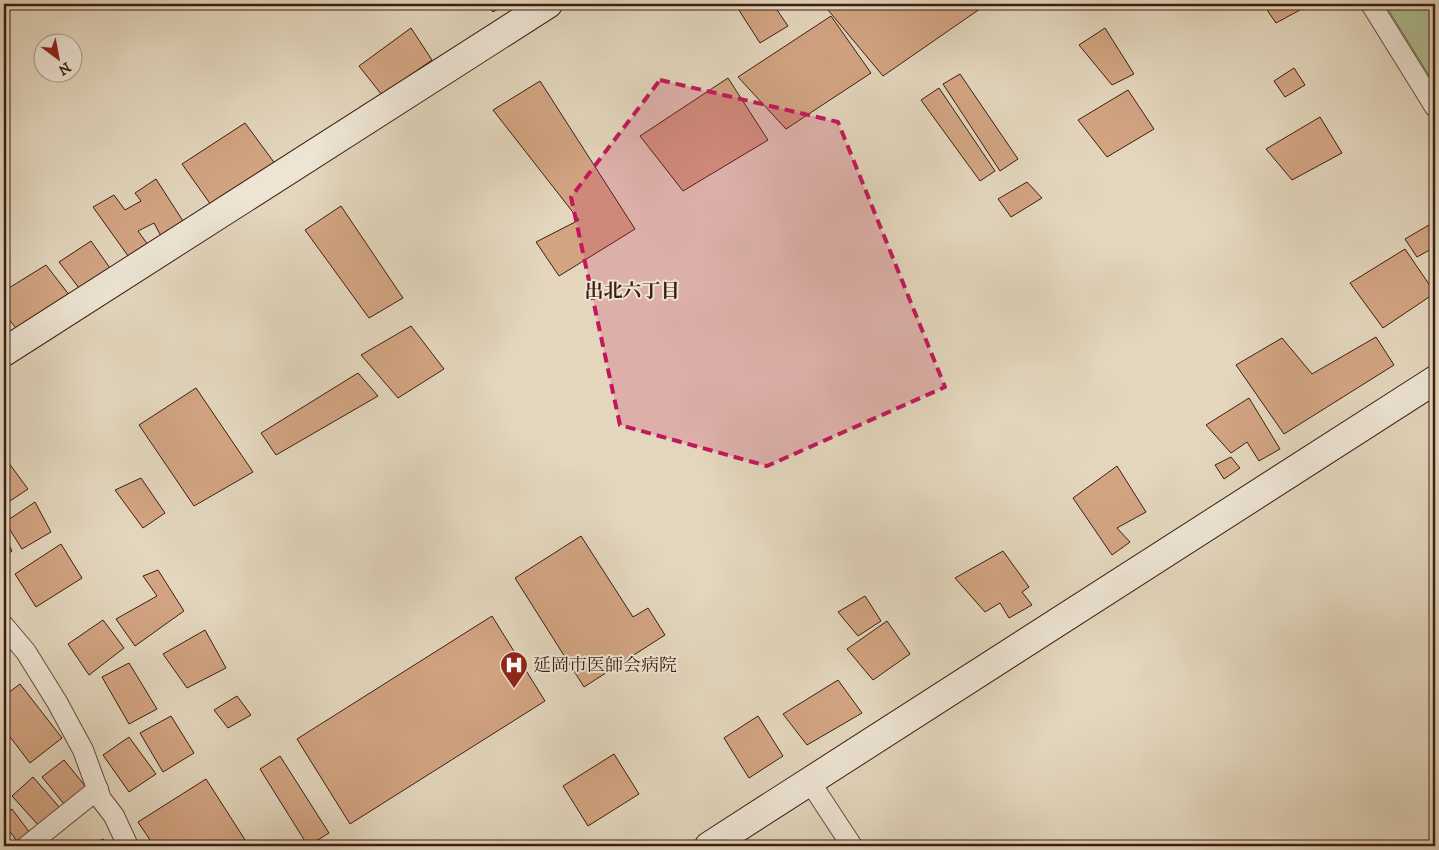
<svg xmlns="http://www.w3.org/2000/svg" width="1439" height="850" font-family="'IM FELL DW Pica','Noto Serif JP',serif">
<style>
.green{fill:#b0be93;stroke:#766e52}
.building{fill:#d2a482;stroke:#3d1e10}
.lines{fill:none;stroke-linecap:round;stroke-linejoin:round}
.street-casing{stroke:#664c3b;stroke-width:22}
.secondary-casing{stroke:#3d1e10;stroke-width:30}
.street{stroke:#ede4d4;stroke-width:20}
.secondary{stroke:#ede4d4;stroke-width:28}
.marked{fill:#c2185b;fill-opacity:0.2;stroke:#c2185b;stroke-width:4;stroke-dasharray:10 6;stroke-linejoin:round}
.labels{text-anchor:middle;stroke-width:4;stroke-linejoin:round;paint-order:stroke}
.poi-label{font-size:18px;fill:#3d1e10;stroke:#ede4d4;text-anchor:start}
.neighbourhood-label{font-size:19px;font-weight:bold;fill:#3d1e10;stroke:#ede4d4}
</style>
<rect width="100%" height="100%" fill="#e3d6bd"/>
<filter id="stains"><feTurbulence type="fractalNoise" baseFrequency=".004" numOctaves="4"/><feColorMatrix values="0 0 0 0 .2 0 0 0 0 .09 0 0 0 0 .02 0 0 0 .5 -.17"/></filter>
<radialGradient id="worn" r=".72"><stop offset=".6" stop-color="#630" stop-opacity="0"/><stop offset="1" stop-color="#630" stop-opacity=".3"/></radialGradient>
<path class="green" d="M1385 4H1435V85Z"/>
<g class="building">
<path d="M486 4H505L493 12Z"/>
<path d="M735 4H773L788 26 760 43Z"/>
<path d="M823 4H987L883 76Z"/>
<path d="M1263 4H1311L1276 23Z"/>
<path d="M831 16 871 73 786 129 738 77Z"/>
<path d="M411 28 432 60 382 95 359 66Z"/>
<path d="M1105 28 1134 74 1112 85 1079 45Z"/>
<path d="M1294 68 1305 85 1285 97 1274 81Z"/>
<path d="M960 74 1018 159 1000 171 943 84Z"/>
<path d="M728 78 768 140 683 191 640 136Z"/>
<path d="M540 81 635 229 559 276 536 242 579 220 493 110Z"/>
<path d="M939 88 995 171 980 181 921 100Z"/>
<path d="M1128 90 1154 129 1107 157 1078 120Z"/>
<path d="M1320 117 1342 153 1292 180 1266 149Z"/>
<path d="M245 123 276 165 211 205 182 164Z"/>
<path d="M156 179 183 221 161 236 154 223 138 231 151 249 131 260 93 207 114 195 125 210 141 201 135 193Z"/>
<path d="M1027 182 1042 198 1011 217 998 199Z"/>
<path d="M341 206 403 298 369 318 305 230Z"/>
<path d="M1429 225 1435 236V247L1417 257 1405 239Z"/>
<path d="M91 241 110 268 79 288 59 262Z"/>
<path d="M1405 249 1435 293 1383 328 1350 283Z"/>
<path d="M46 265 70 296 19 332 4 313V291Z"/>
<path d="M411 326 444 369 398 398 361 355Z"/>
<path d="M1376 337 1394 365 1284 434 1236 365 1282 338 1312 374Z"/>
<path d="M358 373 378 396 276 455 261 433Z"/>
<path d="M196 388 253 472 194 506 139 425Z"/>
<path d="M1249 398 1280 449 1259 461 1247 442 1231 453 1206 425Z"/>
<path d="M1231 457 1240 468 1224 479 1215 465Z"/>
<path d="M8 462 28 489 4 505V465Z"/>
<path d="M1117 466 1146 512 1117 528 1130 542 1112 555 1073 498Z"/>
<path d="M141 478 165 513 143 528 115 490Z"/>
<path d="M35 502 51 532 22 549 5 522Z"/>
<path d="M4 535 12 551 4 557Z"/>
<path d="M581 536 633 617 648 608 665 635 584 687 515 578Z"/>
<path d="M61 544 82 578 36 607 15 574Z"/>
<path d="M1003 551 1029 587 1022 592 1032 605 1009 618 1000 603 985 612 955 578Z"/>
<path d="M158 570 184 611 135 646 116 619 157 596 143 576Z"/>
<path d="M865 596 881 621 858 636 838 612Z"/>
<path d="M492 616 545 701 350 824 297 739Z"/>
<path d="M103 620 124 648 89 675 68 644Z"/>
<path d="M887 621 910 654 873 680 847 649Z"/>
<path d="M205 630 226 668 187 688 163 654Z"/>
<path d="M129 663 157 709 129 724 102 677Z"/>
<path d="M838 680 862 713 807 745 783 714Z"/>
<path d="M20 684 62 738 30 763 4 729V696Z"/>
<path d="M237 696 251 715 228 728 214 710Z"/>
<path d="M171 716 194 753 163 772 140 733Z"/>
<path d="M758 716 783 756 749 778 724 738Z"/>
<path d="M129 737 156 774 129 792 103 755Z"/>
<path d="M614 754 639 794 588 826 563 786Z"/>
<path d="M280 756 329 833 308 846 260 769Z"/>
<path d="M64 760 86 787 64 804 42 777Z"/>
<path d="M33 777 61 809 40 827 12 796Z"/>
<path d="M206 779 249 846H154L138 822Z"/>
<path d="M12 809 30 833 17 841 4 824V815Z"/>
<path d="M103 839 108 846H89Z"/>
</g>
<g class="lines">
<g class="street-casing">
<g id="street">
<path d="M1371 4 1435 107"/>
<path d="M4 626 26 652 57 702 83 750 101 799 114 816 128 846"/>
<path d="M810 782 852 846"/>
<path d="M27 846 98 789"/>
</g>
</g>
<g class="secondary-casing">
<g id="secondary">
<path d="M4 352 548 4"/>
<path d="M709 846 1435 380"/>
</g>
</g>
<use href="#street" class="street"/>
<use href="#secondary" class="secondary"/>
</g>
<path class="marked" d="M660 80 838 122 945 387 767 466 620 425 571 197Z"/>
<defs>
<g id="hospital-pin" transform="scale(1.4375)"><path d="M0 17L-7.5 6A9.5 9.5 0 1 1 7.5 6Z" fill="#8f2418" stroke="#ede4d4"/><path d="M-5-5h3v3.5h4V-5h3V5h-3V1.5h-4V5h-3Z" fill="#fff"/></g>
</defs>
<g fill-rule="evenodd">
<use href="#hospital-pin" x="514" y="665"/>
</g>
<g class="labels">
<g class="poi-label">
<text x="533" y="671">延岡市医師会病院</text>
</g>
<g class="neighbourhood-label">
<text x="632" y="297">出北六丁目</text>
</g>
</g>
<rect width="1439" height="850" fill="none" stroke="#e3d6bd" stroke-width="20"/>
<rect x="5" y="5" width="1429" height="840" fill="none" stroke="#3d1e10" stroke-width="2.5"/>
<rect x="10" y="10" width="1419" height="830" fill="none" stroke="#3d1e10"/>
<g transform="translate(58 58) rotate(148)"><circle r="24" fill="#ede4d4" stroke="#a79586"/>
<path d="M0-4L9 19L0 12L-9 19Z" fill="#8f2418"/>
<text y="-8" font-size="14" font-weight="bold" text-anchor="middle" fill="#3d1e10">N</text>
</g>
<rect width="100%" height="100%" filter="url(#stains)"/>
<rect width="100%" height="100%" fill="url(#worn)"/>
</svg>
